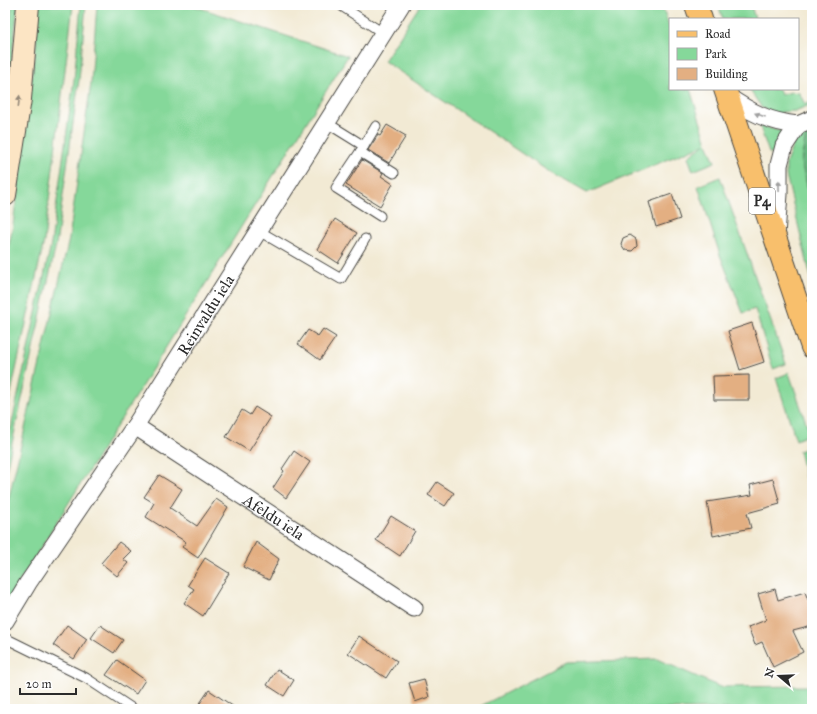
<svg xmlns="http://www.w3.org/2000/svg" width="817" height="714" font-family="'IM FELL Great Primer',serif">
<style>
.green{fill:#85d89a;stroke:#588262}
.forest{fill:#6cb882;stroke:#4c7256}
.building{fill:#e3af82}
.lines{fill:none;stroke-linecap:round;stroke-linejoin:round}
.service-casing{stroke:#494844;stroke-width:11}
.minor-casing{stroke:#494844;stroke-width:19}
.secondary-casing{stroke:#494844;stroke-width:24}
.primary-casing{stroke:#494844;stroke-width:24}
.service{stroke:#fff;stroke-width:9}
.minor{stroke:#fff;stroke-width:17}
.secondary{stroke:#fce5c4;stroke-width:22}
.primary{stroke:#f8bf6c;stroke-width:22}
.oneway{fill:#948878}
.oneway2{fill:#a0a0a0}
.labels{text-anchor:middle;stroke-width:4;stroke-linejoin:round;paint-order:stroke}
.shield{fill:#fff;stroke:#6b6b6b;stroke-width:1}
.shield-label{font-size:15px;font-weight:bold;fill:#2b2b2b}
.street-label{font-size:16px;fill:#2b2b2b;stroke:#fff}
</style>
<rect width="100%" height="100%" fill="#fff"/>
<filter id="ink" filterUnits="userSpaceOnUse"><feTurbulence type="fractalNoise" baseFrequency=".025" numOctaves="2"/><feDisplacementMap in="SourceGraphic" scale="8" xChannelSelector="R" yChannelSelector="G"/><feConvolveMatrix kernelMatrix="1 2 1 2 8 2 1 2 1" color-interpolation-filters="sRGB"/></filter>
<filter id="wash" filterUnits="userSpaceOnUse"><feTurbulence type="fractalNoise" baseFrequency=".012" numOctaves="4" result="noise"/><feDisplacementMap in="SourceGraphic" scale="16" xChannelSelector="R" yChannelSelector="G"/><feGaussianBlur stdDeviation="0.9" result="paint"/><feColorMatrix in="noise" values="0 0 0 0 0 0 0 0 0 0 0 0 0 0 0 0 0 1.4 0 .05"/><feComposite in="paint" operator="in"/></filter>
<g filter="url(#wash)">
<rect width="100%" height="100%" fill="#f2ead4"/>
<g class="green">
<path d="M12 5H18L5 117V68Z"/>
<path d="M38 5H73L44 241 5 420V265L13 225 36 45Z"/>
<path d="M81 5H86L79 80 56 245 5 475V455L51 244 74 80Z"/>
<path d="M97 5H191L348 56 5 605V514L69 239 91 83Z"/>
<path d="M420 5H662L670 29V89H690L707 143 715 162 693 171 688 157 705 144 587 193 548 171 384 61Z"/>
<path d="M718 5H751L755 19H723Z"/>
<path d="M749 89H779L781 95 791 92 799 93 805 104 812 102V104L795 111 781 112 780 116 762 108Z"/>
<path d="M761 126 784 132 773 154 769 153 760 127Z"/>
<path d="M806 135 801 162 812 204V282L786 175V163L794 142Z"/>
<path d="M720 177 786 364 773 369 755 309 743 313 720 255 698 186Z"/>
<path d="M789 373 810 434 796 440 776 378Z"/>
<path d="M811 446 812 447V506L799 451Z"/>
<path d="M657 659 720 687 812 686V709H475L566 662Z"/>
</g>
<path class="forest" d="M812 133V204L801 162 806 135Z"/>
<g id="blocks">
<g class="building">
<path d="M387 125 406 136 389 163 368 150 378 135 380 136Z"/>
<path d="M362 160 383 173 381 176 393 184 380 206 346 185Z"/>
<path d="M672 194 680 219 656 227 649 202Z"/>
<path d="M335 219 357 233 338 263 317 249Z"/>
<path d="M630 235 636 239 637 246 632 251 625 250 621 244 623 238Z"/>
<path d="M752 323 764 362 740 370 728 331Z"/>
<path d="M323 329 336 337 320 360 298 344 308 330 318 336Z"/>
<path d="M749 375V400H714L713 376Z"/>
<path d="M255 407 271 417 249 451 226 437 242 410 250 415Z"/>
<path d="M294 451 310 462 286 498 273 488 284 471 282 469Z"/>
<path d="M159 475 182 489 170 508 197 526 216 499 228 507 198 558 182 547 186 542 146 517 154 503 144 497Z"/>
<path d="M773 479 780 504 747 513 751 528 713 536 707 502 752 495 750 485Z"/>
<path d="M437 482 454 493 445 506 428 495Z"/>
<path d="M391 516 415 531 400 556 376 540Z"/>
<path d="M119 542 131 551 123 559 128 563 117 576 101 563Z"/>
<path d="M256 542 279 559 269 580 243 567Z"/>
<path d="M205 558 229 573 203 616 184 603 194 589 188 585Z"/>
<path d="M775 589 778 600 805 592 808 600 812 599V626L793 631 803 652 773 667 762 642 755 645 748 627 766 620 758 594Z"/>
<path d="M67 625 87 639 74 659 53 645Z"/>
<path d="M100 625 123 640 114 653 91 638Z"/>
<path d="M359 636 397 661 386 678 348 653Z"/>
<path d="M117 660 145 680 136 694 106 675Z"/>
<path d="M277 669 294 680 284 696 267 685Z"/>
<path d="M424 679 429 697 415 702 409 683Z"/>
<path d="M209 690 237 709H196Z"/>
</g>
</g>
</g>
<g filter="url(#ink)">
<use href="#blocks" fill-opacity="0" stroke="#494844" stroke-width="1"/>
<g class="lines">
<g class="service-casing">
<g id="service">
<path d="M342 5 343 7 383 33"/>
<path d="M327 123 364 146 336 188 380 216"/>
<path d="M364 146 376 126"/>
<path d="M360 152 394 173"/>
<path d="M259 231 341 279 365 239"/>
<path d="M5 638 86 678 133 709"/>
</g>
</g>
<g class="minor-casing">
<g id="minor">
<path d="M727 96C750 112 769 122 798 125"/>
<path d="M776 235 779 194V165L784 146 798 125 812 119"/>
<path id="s1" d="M135 426 414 608"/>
<path id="s2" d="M5 621 28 583 135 426 401 5"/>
</g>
</g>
<g class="secondary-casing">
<path id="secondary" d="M5 195 20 99 28 5"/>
</g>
<g class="primary-casing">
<g id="primary">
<path d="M696 5 701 19"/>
<path d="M725 89 812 347"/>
</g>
</g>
<use href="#service" class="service"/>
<use href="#minor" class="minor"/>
<use href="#secondary" class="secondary"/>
<use href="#primary" class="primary"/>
</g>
<defs><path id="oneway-solid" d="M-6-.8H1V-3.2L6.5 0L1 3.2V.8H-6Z"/></defs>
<use class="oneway" href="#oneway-solid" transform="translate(19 101) rotate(-83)"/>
<g class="oneway2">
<use href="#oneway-solid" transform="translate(760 115) rotate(-160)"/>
<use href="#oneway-solid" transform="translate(779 186) rotate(-91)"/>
</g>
</g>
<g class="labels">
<rect class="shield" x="749" y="188" width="26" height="26" rx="3"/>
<g class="shield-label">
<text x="762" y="206">P4</text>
</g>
<g class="street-label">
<text dy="6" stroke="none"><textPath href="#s2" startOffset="366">Reinvaldu iela</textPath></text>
<text dy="6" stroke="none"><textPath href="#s1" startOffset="166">Afeldu iela</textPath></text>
</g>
</g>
<rect width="817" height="714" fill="none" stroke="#fff" stroke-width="20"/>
<rect x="669" y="18" width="130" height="72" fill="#ffffff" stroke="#aaaaaa"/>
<rect x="677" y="31" width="20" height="6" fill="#f8bf6c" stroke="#aaaaaa"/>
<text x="705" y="38" font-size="12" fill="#2b2b2b">Road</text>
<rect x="677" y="48" width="20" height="12" fill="#85d89a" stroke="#aaaaaa"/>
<text x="705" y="58" font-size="12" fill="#2b2b2b">Park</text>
<rect x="677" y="68" width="20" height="12" fill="#e3af82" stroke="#aaaaaa"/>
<text x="705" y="78" font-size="12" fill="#2b2b2b">Building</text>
<g transform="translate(779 676) rotate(289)" stroke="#ffffff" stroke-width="3" paint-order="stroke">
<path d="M0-3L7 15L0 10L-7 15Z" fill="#2b2b2b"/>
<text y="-6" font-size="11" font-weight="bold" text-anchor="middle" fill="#2b2b2b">N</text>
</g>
<path d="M20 688v6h56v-6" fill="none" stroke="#2b2b2b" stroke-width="2"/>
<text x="26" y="688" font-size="12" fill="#2b2b2b" stroke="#ffffff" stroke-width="3" paint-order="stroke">20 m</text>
</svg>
